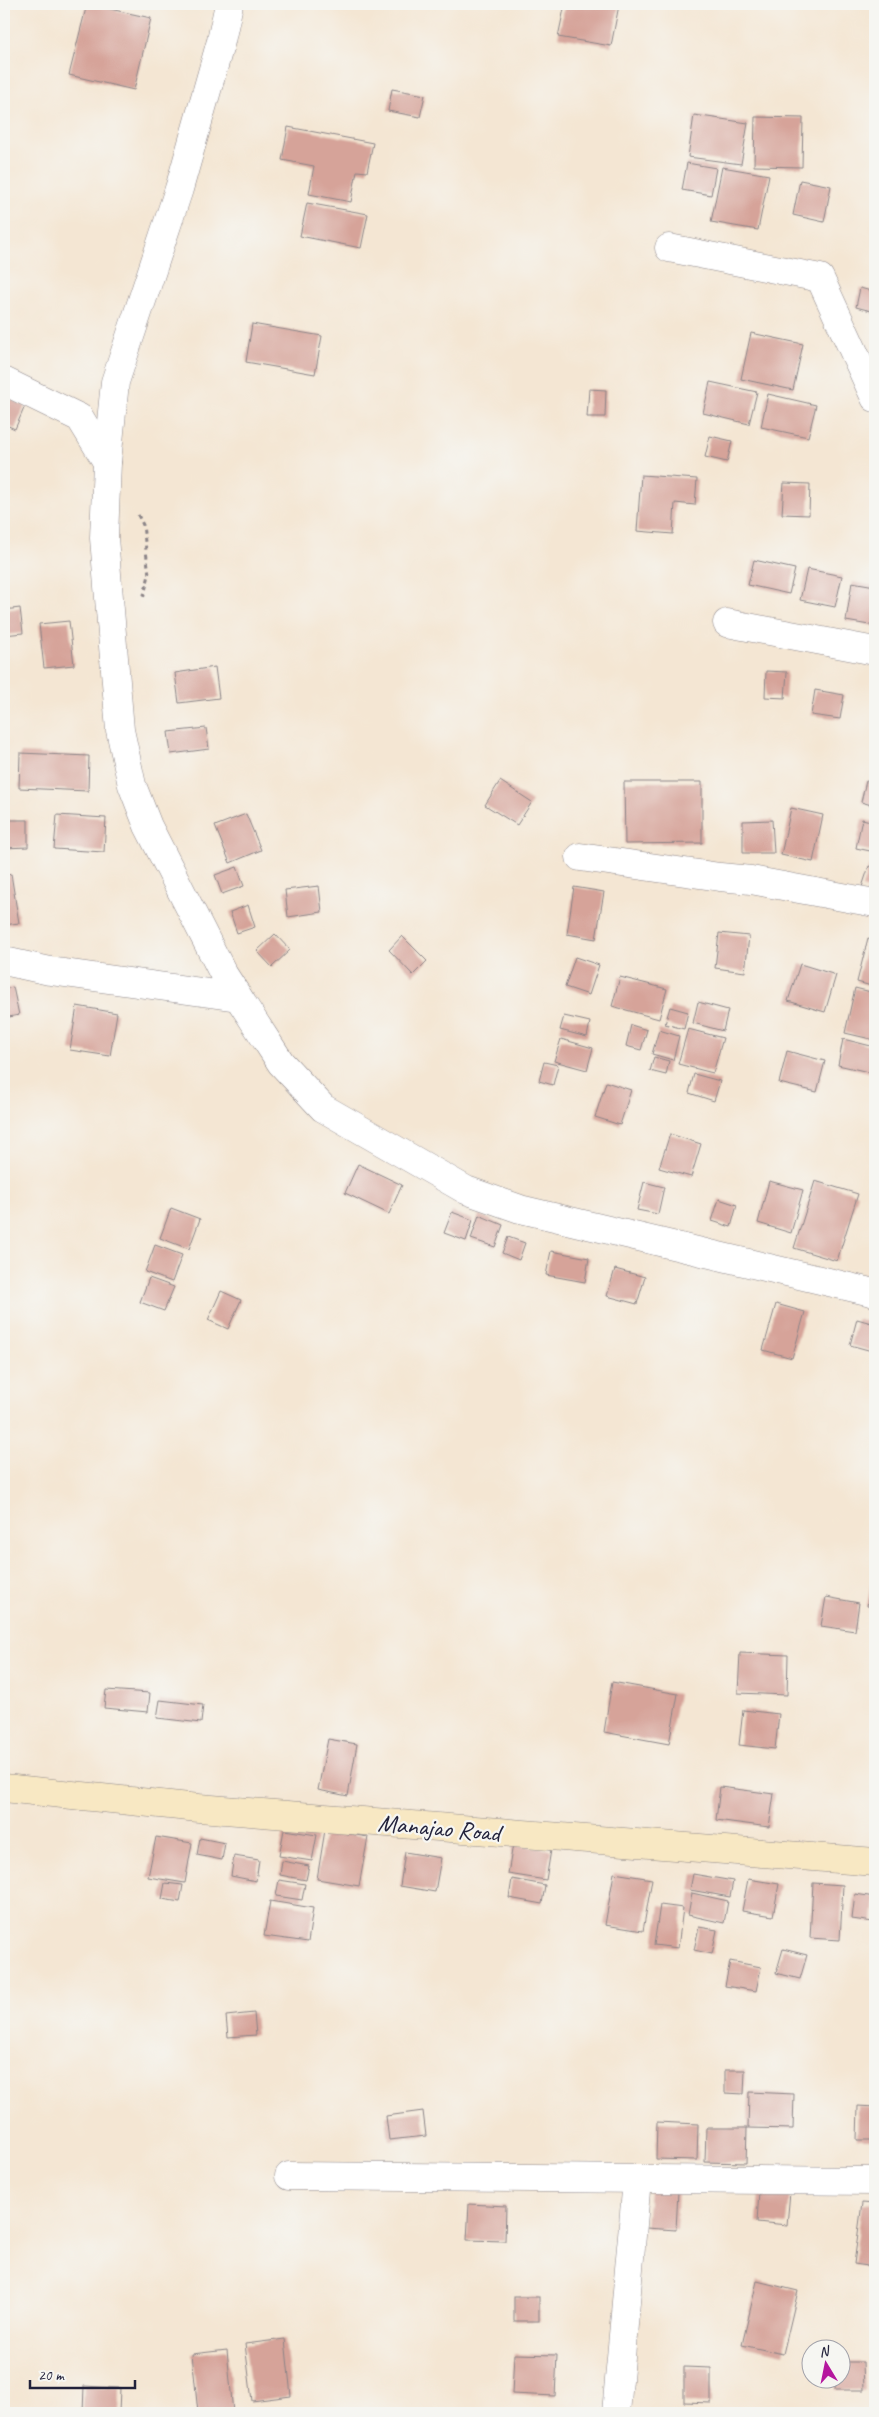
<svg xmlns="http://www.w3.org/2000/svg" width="879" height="2417" font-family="Caveat,sans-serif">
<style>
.building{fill:#d6a399}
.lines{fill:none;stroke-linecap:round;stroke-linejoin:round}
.street-casing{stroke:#8b8487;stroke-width:29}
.secondary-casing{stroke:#8b8487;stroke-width:29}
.path{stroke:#8b8487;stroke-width:3;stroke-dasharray:4 4;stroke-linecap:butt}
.street{stroke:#fff;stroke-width:28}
.secondary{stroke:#f8e8c3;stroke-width:28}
.labels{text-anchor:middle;stroke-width:4.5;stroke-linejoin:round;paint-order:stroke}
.street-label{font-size:25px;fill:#22223b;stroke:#f6f6f2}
</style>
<rect width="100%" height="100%" fill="#f6f6f2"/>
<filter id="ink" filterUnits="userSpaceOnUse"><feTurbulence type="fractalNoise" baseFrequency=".02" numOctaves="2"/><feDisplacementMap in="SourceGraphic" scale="10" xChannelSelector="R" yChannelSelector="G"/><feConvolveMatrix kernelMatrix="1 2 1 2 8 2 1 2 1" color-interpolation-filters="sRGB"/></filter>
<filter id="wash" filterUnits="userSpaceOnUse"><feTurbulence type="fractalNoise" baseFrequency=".0096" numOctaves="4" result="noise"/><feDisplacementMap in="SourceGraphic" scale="20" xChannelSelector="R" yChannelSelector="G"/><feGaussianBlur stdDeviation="1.12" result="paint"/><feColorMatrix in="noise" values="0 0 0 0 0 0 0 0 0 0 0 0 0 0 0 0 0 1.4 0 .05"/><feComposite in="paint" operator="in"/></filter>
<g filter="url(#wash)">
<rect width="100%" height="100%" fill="#f4e6d3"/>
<g id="blocks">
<g class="building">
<path d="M87 4 151 18 134 90 69 75Z"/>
<path d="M565 4 619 5 611 46 558 37Z"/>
<path d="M392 89 425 95 420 117 388 111Z"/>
<path d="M694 115 748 123 741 164 688 157Z"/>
<path d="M755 117 803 118 802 167 754 166Z"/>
<path d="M288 127 373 143 367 172 357 171 351 202 309 194 314 166 282 160Z"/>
<path d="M687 163 716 168 711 195 682 190Z"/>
<path d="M722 167 769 175 758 230 711 222Z"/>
<path d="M800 180 831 186 824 222 793 215Z"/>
<path d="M307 203 368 214 361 248 300 236Z"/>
<path d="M860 288 875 292V312L856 307Z"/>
<path d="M252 324 322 336 315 374 246 362Z"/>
<path d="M751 333 803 344 793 390 741 379Z"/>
<path d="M710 382 757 392 749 424 703 413Z"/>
<path d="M589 389 606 390 605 417H587Z"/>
<path d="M768 394 816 405 808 437 761 427Z"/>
<path d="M4 396 25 406 15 429 4 424Z"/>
<path d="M710 436 732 441 727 462 705 457Z"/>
<path d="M641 475 697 479 695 505 675 503 673 534 637 531Z"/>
<path d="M784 483 810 484 809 515 782 514Z"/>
<path d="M754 560 795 569 789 594 748 585Z"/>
<path d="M807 569 842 576 835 607 800 600Z"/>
<path d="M852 582 875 586V626L846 621Z"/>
<path d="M20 608 23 633 4 635V610Z"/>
<path d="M69 621 74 665 44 668 39 624Z"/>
<path d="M215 667 219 698 179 703 175 673Z"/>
<path d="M766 671 787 672 785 698 765 697Z"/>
<path d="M815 690 844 695 840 719 811 715Z"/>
<path d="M206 728 209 749 171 754 168 732Z"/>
<path d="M20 753 89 756 88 791 19 788Z"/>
<path d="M500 781 532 802 517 825 485 805Z"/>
<path d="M866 781 875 783V806L861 802Z"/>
<path d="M624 782H702V843L625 844Z"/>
<path d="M791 808 823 815 813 862 781 855Z"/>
<path d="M246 814 261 850 230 863 215 826Z"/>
<path d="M57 815 106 818 104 852 54 849Z"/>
<path d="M862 819 875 822V852L856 848Z"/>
<path d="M4 820H28V847L4 848Z"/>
<path d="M772 820 774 853H743V821Z"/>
<path d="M869 866 875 868V891L862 887Z"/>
<path d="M237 867 244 886 222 894 215 875Z"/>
<path d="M11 874 19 923 4 925V876Z"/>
<path d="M319 886 322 912 288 917 285 890Z"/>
<path d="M574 887 604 892 596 939 567 934Z"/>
<path d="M248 905 255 927 237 933 230 912Z"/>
<path d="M719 933 749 936 745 972 715 968Z"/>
<path d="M275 934 290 950 272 967 257 951Z"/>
<path d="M402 936 427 961 413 975 389 950Z"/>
<path d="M868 938 875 940V987L857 982Z"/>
<path d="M575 957 599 965 589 995 565 987Z"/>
<path d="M800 964 836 975 825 1012 788 1001Z"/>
<path d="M620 977 667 989 659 1019 612 1006Z"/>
<path d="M13 987 19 1015 4 1018V989Z"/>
<path d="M855 988 875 993V1040L845 1033Z"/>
<path d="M698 1002 728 1010 723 1031 693 1023Z"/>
<path d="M77 1006 117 1013 110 1056 70 1050Z"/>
<path d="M670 1007 688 1012 684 1029 665 1024Z"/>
<path d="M564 1016 590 1022 587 1037 560 1030Z"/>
<path d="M631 1025 647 1030 641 1050 626 1046Z"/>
<path d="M688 1029 723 1038 713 1073 678 1064Z"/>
<path d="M659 1030 679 1036 673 1060 652 1054Z"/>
<path d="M561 1039 593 1048 587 1070 554 1061Z"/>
<path d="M843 1039 875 1047 873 1073 838 1065Z"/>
<path d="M787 1051 825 1061 817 1092 779 1083Z"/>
<path d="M654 1057 669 1061 666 1075 650 1071Z"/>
<path d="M544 1062 558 1065 553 1085 539 1081Z"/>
<path d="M694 1074 720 1081 714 1101 689 1093Z"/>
<path d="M606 1082 631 1090 620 1125 595 1117Z"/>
<path d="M670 1134 701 1144 691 1177 659 1168Z"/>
<path d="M358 1164 402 1185 389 1214 345 1193Z"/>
<path d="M769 1181 803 1190 791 1233 758 1223Z"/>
<path d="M815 1181 858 1194 837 1261 794 1248Z"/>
<path d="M644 1182 664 1187 658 1214 637 1210Z"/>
<path d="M719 1199 737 1205 731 1227 712 1221Z"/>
<path d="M171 1208 200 1219 189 1249 160 1238Z"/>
<path d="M452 1212 473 1220 466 1241 444 1233Z"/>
<path d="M479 1215 503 1225 495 1247 471 1239Z"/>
<path d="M508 1237 525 1243 519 1260 502 1253Z"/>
<path d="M155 1245 182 1255 172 1282 145 1272Z"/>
<path d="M551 1251 589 1258 585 1282 546 1275Z"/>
<path d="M615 1269 645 1277 637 1304 607 1296Z"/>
<path d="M149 1278 174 1287 164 1311 140 1302Z"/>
<path d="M221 1291 241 1300 228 1329 208 1320Z"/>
<path d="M776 1304 805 1312 792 1358 763 1350Z"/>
<path d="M857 1319 875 1324V1341L872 1351 850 1345Z"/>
<path d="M871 1582 875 1583V1607L867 1606Z"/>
<path d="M826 1597 859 1603 855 1631 821 1626Z"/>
<path d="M874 1614H875V1638L870 1637Z"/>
<path d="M740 1653 788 1655 787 1695 738 1693Z"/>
<path d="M612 1682 678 1694 669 1744 604 1732Z"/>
<path d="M106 1690 150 1693 148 1712 104 1708Z"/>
<path d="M160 1700 203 1705 201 1723 157 1718Z"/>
<path d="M743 1710 779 1714 775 1749 739 1745Z"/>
<path d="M328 1739 357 1744 348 1796 318 1790Z"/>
<path d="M720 1787 774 1794 769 1827 716 1820Z"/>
<path d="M284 1830 317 1835 312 1861 279 1856Z"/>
<path d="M325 1830 368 1837 359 1886 317 1879Z"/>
<path d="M156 1837 192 1843 185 1883 148 1877Z"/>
<path d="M200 1838 225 1843 222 1860 197 1855Z"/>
<path d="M513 1844 551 1850 546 1880 508 1874Z"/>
<path d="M405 1852 441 1858 435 1892 400 1886Z"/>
<path d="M234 1856 259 1860 256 1881 231 1876Z"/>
<path d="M282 1861 309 1866 306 1880 280 1875Z"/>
<path d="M614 1873 652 1879 643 1931 605 1925Z"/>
<path d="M693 1874 733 1881 730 1897 690 1890Z"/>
<path d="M512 1879 545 1885 542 1904 509 1898Z"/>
<path d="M748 1879 779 1884 773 1916 742 1911Z"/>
<path d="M279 1880 305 1884 302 1900 276 1896Z"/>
<path d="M165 1883 183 1885 180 1902 162 1899Z"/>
<path d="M813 1883 843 1885 840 1940 810 1938Z"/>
<path d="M692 1893 728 1901 724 1923 688 1915Z"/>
<path d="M855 1894 875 1897 873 1922 852 1919Z"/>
<path d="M270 1901 313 1908 308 1942 264 1936Z"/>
<path d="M660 1905 683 1908 678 1948 654 1945Z"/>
<path d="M699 1927 717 1930 712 1954 694 1950Z"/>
<path d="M783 1949 807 1955 800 1979 776 1973Z"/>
<path d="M730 1961 761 1967 756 1991 725 1986Z"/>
<path d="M254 2013 256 2035 228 2037 226 2016Z"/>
<path d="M725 2070H745L744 2094 725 2093Z"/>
<path d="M749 2092 794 2094 793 2129 748 2128Z"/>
<path d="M858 2106 875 2107V2140H857Z"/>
<path d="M423 2111 426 2136 389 2140 386 2116Z"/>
<path d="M657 2122 698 2124 697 2160 656 2159Z"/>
<path d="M706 2128H747L746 2163 705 2162Z"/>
<path d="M649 2189 678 2191 676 2230 646 2228Z"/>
<path d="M759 2191 790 2192 787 2225 757 2222Z"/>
<path d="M862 2203 875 2204V2267L854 2264Z"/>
<path d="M469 2204 506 2206 505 2241 467 2240Z"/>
<path d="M757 2281 798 2291 783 2354 742 2345Z"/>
<rect x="514" y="2297" width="25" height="24"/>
<path d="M285 2339 291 2396 252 2401 245 2344Z"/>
<path d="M227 2350 233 2413H198L192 2354Z"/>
<path d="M514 2354 557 2355 555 2396 512 2394Z"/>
<path d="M842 2362H863L864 2390H835L836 2380H842Z"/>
<path d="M684 2367 711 2368V2403L684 2402Z"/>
<path d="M84 2386 120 2388 119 2413H83Z"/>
</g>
</g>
</g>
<g filter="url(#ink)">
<use href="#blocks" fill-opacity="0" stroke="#8b8487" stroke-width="1"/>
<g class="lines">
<g class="street-casing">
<g id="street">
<path d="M229 4 221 41 179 189 115 382 107 462 104 538 120 730 132 785 148 826 224 975 281 1063 323 1108 466 1190 520 1209 875 1293"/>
<path d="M669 248 820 278 875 398"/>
<path d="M4 381 80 418 107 462"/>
<path d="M727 623 875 651"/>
<path d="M580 857 720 877 751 880 875 903"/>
<path d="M4 961 50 971 238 997"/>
<path d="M289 2176 875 2181"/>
<path d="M616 2413 637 2180"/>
</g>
</g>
<g class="secondary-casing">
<path id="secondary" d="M4 1788 199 1808 875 1862"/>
</g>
<path class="path" d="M138 515 143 525 149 575 143 599"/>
<use href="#street" class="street"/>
<use href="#secondary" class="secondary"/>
</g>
</g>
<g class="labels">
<g class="street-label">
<text transform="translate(439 1827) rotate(5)" y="9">Manajao Road</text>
</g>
</g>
<rect width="879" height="2417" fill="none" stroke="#f6f6f2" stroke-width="20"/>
<g transform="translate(826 2364) rotate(350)"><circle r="24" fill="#f6f6f2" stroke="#a1a1a9"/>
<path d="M0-4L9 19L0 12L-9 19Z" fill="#b5179e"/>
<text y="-8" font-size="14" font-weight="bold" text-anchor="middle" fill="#22223b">N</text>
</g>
<path d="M30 2380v8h105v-8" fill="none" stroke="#22223b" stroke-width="2.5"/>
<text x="38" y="2380" font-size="15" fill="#22223b" stroke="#f6f6f2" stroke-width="4" paint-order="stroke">20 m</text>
</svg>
